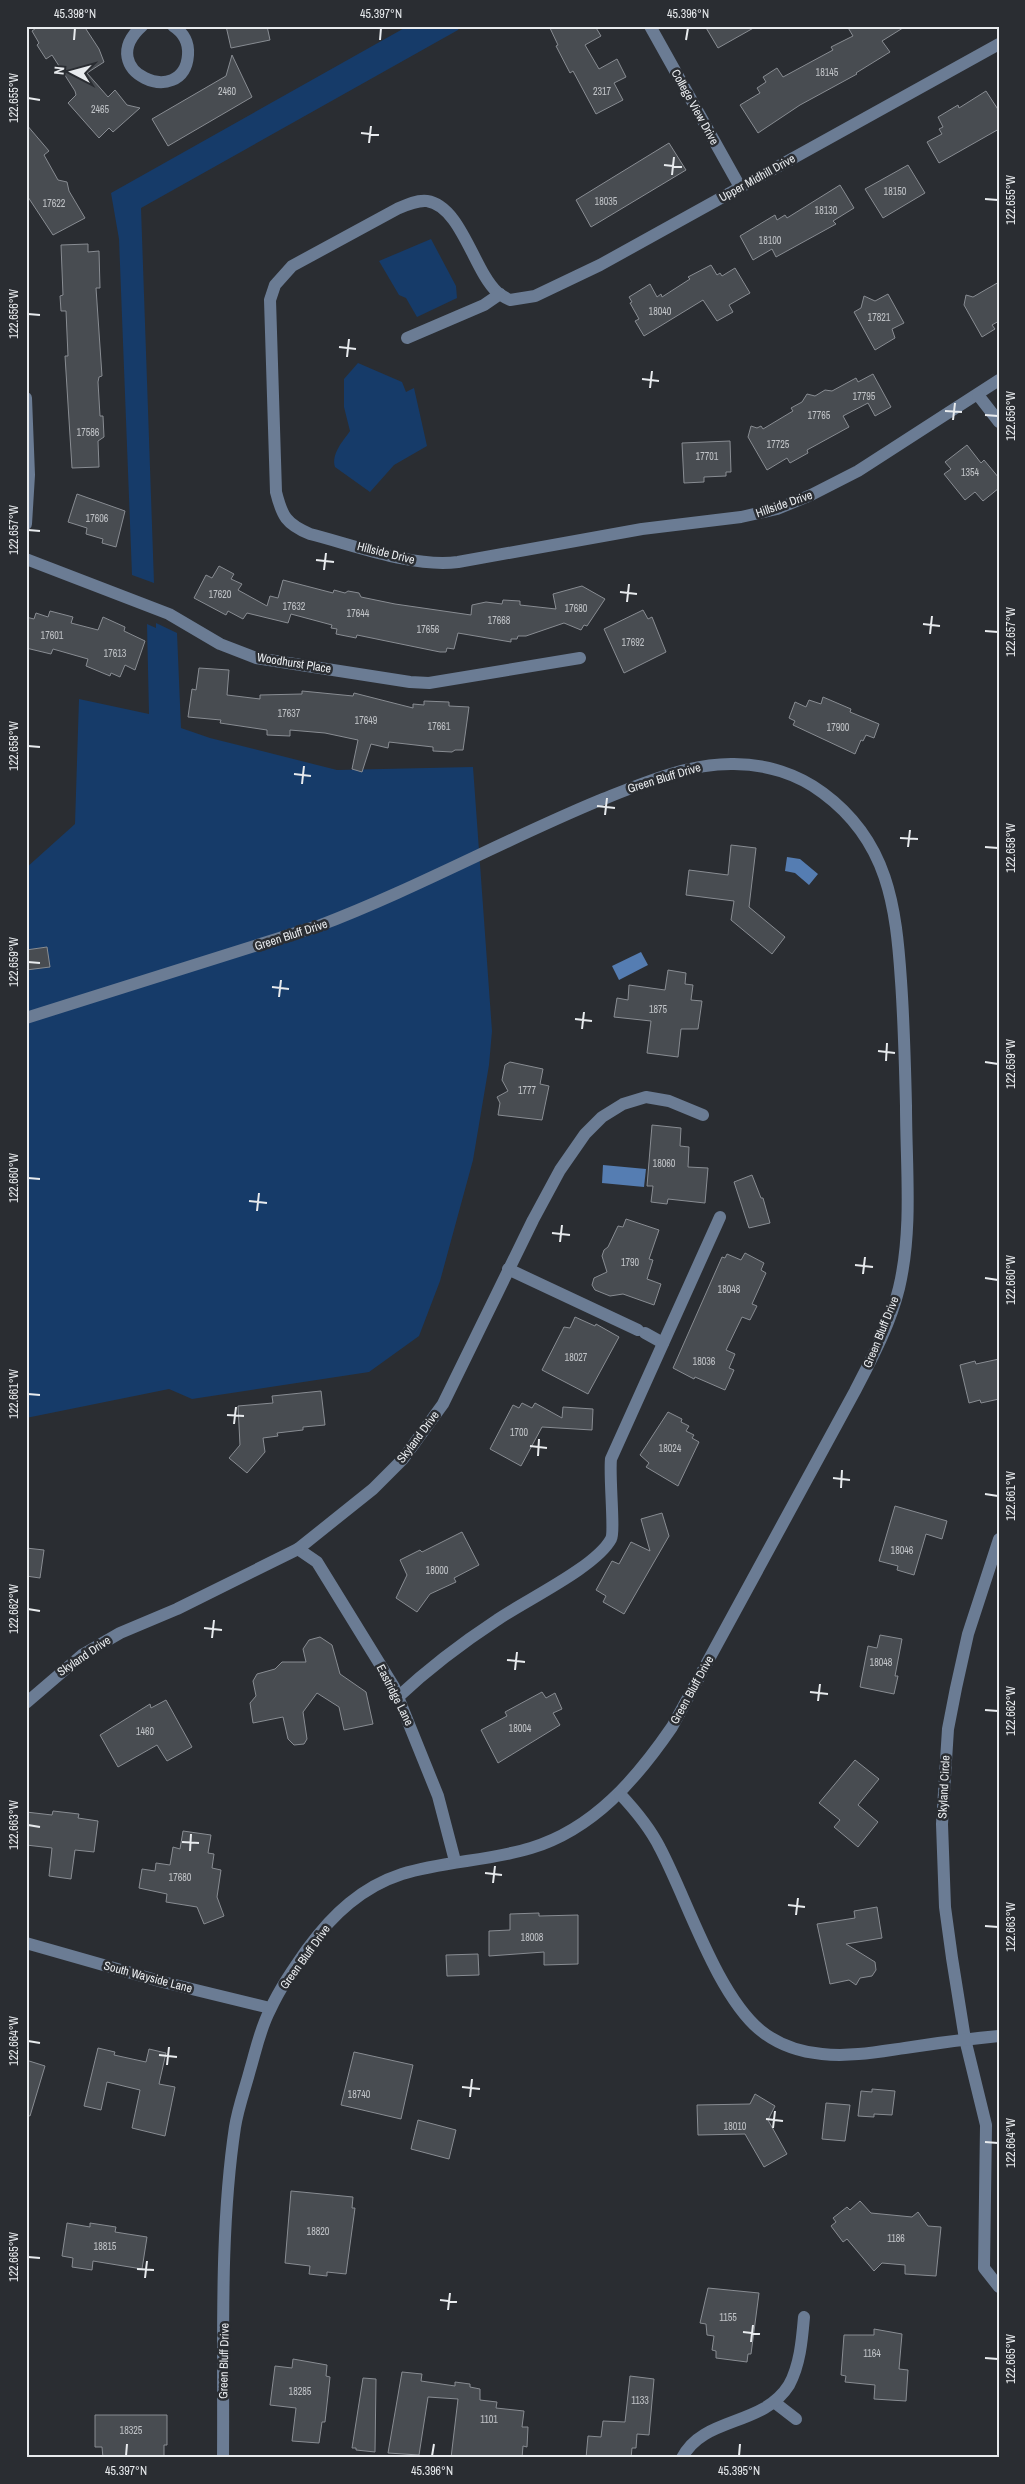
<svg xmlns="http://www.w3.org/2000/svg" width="1025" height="2484" font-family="'Archivo Narrow',sans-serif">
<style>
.green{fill:#163b69}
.water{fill:#557db2}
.building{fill:#484c51;stroke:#888c92}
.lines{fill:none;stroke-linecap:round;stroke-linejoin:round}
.minor{stroke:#6b7c94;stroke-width:12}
.ticks{fill:none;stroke:#e8ebee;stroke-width:2}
.labels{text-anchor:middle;stroke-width:5;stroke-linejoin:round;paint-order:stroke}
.number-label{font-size:10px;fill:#c0c3c7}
.street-label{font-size:12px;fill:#e8ebee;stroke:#2a2d32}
.neatline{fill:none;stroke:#e8ebee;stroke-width:2}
.ticks-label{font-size:12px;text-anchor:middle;fill:#e8ebee}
</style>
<rect width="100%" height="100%" fill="#2a2d32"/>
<g class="green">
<path d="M408 26H460L458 30 141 208 154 583 132 575 119 239 111 193Z"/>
<path d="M431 239 456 286 457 298 417 317 406 298 399 295 379 261Z"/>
<path d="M358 363 402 382 406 392 414 388 427 446 394 465 370 492 335 467C331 454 343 441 350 431L344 407V379Z"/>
<path d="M156 623 177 633 181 728 210 738 337 770 473 767 492 1031 489 1065 473 1160 440 1281 419 1336 369 1372 192 1399 169 1389 26 1418V868L75 824 79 699 149 714 147 624 156 628Z"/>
</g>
<g class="water">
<path d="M787 857 800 859 818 874 809 885 795 873 785 871Z"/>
<path d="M641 952 648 965 619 980 612 966Z"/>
<path d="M603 1165 646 1169 644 1187 602 1183Z"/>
</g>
<g class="building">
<path d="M39 26H84L99 49 104 62 87 73 108 97 115 90 127 105 140 108 113 132 109 128 99 138 68 103 76 95 75 91 52 55 46 59 37 45 39 43 32 31Z"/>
<path d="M226 26H267L270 40 231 48Z"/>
<path d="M549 26H595L601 36 585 45 599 69 617 59 626 77 614 83 623 100 596 114 573 71 570 73 556 46 558 45Z"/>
<path d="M705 26H757L718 48Z"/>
<path d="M847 26H906L882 41 890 52 856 73 857 74 800 105 758 133 740 105 760 93 757 88 766 82 763 77 777 68 783 77 833 50 831 47 853 36Z"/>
<path d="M232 55 252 97 168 146 152 119 226 76Z"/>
<path d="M986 91 999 111V129L939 163 927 142 942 134 939 129 943 127 938 117 958 105 959 108Z"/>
<path d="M26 124 49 151 44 155 58 180 67 182 69 191 85 218 53 235 26 194Z"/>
<path d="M669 143 686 170 591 227 576 200Z"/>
<path d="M908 165 925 193 883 218 865 189Z"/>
<path d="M840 185 854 208 833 221 836 224 776 257 772 249 753 260 740 236 775 215 777 220 785 215 787 218Z"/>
<path d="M88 244V252L99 251 100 288H96L102 376 99 377 98 382 100 416H103L104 437 98 441 99 467 72 468 65 356H68L66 311H61L60 296 63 295 61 245Z"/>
<path d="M711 265 717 275 720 273 722 276 735 268 750 293 729 305 733 312 717 321 703 300 644 336 635 321 639 319 630 303 632 302 629 297 650 284 657 297 661 294 662 297 690 279 688 277Z"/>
<path d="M999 282V321L992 325 995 329 982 337 964 305 966 295 973 297Z"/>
<path d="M888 294 904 323 892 329 895 338 875 350 854 312 861 308 864 296 875 301Z"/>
<path d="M873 374 891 407 875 416 868 403 843 416 849 427 807 450 808 453 790 463 787 458 767 470 748 437 751 426 757 428 761 426 763 429 793 411 791 408 802 402 807 394 815 396 825 390 832 391 856 378 858 382Z"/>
<path d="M730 441 731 472H726V476L704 477V482L684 483 682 443Z"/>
<path d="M967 445 981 463 984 460 999 478V488L983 501 975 492 965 500 944 474 951 469 945 462Z"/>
<path d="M77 494 125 511 116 547 102 543 103 539 86 534 87 528 68 522Z"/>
<path d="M219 566 234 574 231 579 242 584 238 590 267 606 270 596 278 598 283 580 333 593 334 590 345 593 348 591 359 593 361 597 395 604 471 615 472 605 486 602 502 604 503 600 520 601V605L556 609 553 594 582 586 605 599 587 626 584 625 581 630 564 623 526 636H518L517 639H511V642L458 633 454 649 447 648 446 652H440L357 635 356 638 336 634 337 629 331 628 332 625 291 614 288 623 247 613 243 619 228 611 226 615 194 598 206 575 212 578Z"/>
<path d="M643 610 648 619 652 617 666 652 624 673 604 629Z"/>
<path d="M50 611 73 617 71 623 98 630 103 617 125 627 124 631 145 641 135 670 125 665 120 677 111 673 110 676 86 666 88 659 53 649 51 654 26 648V617L34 619 36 613 48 617Z"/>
<path d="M199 668 229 670 227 695 260 699V695L302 694V691L353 696 354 693 413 708V704L424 705V701L449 702V706L469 707 463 750H455L452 752 433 751V747L389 742 388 748 371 744 362 772 352 769 358 740 325 733 290 730V736L267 735V730L220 723 221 720 188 717 192 689 196 690Z"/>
<path d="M823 697 851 709 850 712 879 724 874 738 866 735 863 741 861 740 855 754 793 725 795 721 789 718 795 702 806 707 809 700 821 704Z"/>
<path d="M731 845 756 848 749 907 785 937 772 954 731 920 734 901 686 895 689 870 728 875Z"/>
<path d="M47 947 50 967 26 970V950Z"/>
<path d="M668 970 686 973 685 984 693 985 691 1000 702 1001 698 1029H681L678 1057 647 1053 651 1021 614 1017 617 998 628 1000 629 985 665 990Z"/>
<path d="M510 1062 543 1069 540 1084 549 1086 542 1120 498 1115 500 1103 497 1097 508 1091 502 1080 505 1065Z"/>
<path d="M652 1125 681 1128 680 1146 689 1147 688 1167 708 1168 705 1203 668 1199 667 1204 651 1202 653 1186H647Z"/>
<path d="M752 1175 761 1198H763L770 1223 749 1228 734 1182Z"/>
<path d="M626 1219 659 1230 649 1259 653 1260 647 1279 661 1284 654 1305 623 1294 610 1296 595 1290 592 1285 594 1278 607 1272 602 1256 604 1250 608 1247 618 1226 623 1227Z"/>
<path d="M745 1253 764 1263 761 1270 766 1273 752 1304 757 1306 750 1320 742 1317 726 1350 735 1354 729 1368 734 1370 725 1390 695 1377 694 1379 673 1368 722 1257 725 1258 727 1254 741 1260Z"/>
<path d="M575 1317 595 1326 596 1324 619 1337 588 1394 542 1370 564 1327 570 1328Z"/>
<path d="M999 1359V1399L981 1403 980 1400 969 1403 960 1365 975 1361 976 1364Z"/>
<path d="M321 1391 325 1425 303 1427V1430L277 1433 278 1436 263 1438 265 1452 247 1473 229 1458 240 1445 238 1406 273 1403 272 1396Z"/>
<path d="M522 1403 532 1408 535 1403 562 1418 563 1407 593 1409 592 1430 542 1427 521 1466 490 1449 513 1405 519 1408Z"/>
<path d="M668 1412 682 1419 681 1422 689 1426 686 1431 694 1435 692 1438 699 1442 678 1486 646 1467 649 1463 640 1455Z"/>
<path d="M895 1506 947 1521 942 1539 926 1534 914 1575 897 1570 898 1566 879 1561Z"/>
<path d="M662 1513 669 1536 624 1614 603 1602 606 1596 596 1590 612 1561 619 1564 631 1542 650 1551 641 1519Z"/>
<path d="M462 1532 479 1565 454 1578 456 1582 430 1594 417 1612 396 1598 407 1575 400 1560 420 1550 422 1552Z"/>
<path d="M26 1548 44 1550 40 1578 26 1576Z"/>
<path d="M880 1635 902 1639 895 1676H898L894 1694 860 1687 868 1646 877 1648Z"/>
<path d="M320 1637 332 1645 340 1674 366 1692 373 1724 344 1730 339 1707 317 1693 303 1712 307 1739 304 1744 294 1745 288 1739 283 1717 253 1723 250 1703 256 1696 253 1681 257 1674 275 1669 282 1662H306L303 1649 309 1640Z"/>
<path d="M542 1692 546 1698 555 1693 562 1709 553 1713 560 1725 498 1763 481 1730 507 1716 505 1712Z"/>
<path d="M166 1700 192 1747 167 1761 157 1745 118 1767 100 1735 150 1704 151 1708Z"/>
<path d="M855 1760 879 1779 858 1805 878 1822 858 1847 834 1827 840 1820 819 1803Z"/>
<path d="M53 1811 79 1814 78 1818 98 1821 94 1852 75 1850 71 1879 49 1876 52 1848 26 1845V1812L52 1815Z"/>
<path d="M183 1831 211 1835 208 1853 214 1854 212 1868 221 1870 217 1897 224 1916 204 1924 197 1907 166 1902 167 1894 139 1888 142 1869 155 1871 156 1863 170 1865 173 1847 180 1849Z"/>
<path d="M877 1907 882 1938 846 1944 875 1962 876 1970 872 1976 860 1978 856 1985 849 1980 830 1984 817 1924 855 1918 854 1911Z"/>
<path d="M539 1913V1916L578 1915V1964L544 1965V1952L489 1956V1931L510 1930V1914Z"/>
<path d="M478 1954 479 1975 447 1976 446 1955Z"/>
<path d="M98 2048 115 2052 114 2055 146 2062 149 2049 166 2053 159 2084 175 2087 165 2136 132 2128 140 2090 107 2082 101 2110 84 2106Z"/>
<path d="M354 2052 413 2065 401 2119 341 2105Z"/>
<path d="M26 2060 45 2066 30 2116 26 2115Z"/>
<path d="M872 2089 895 2091 892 2115 874 2114V2117L858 2116 861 2091 872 2092Z"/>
<path d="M755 2094 775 2106 768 2120 787 2154 764 2167 745 2134 698 2135 697 2105 750 2104Z"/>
<path d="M826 2103 850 2105 845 2141 822 2139Z"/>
<path d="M418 2120 456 2130 449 2159 411 2149Z"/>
<path d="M291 2191 353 2197 352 2208H355L346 2274 327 2272V2276L309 2274 310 2266 285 2263Z"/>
<path d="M860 2201 871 2213 912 2217 918 2212 928 2226 941 2227 936 2276 905 2274V2265L882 2263 874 2271 847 2239 843 2242 831 2226 836 2222 833 2218 847 2207 850 2210Z"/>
<path d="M67 2223 90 2227V2223L116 2227 115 2232 147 2237 142 2269 93 2261 92 2270 72 2267 73 2258 62 2256Z"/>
<path d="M708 2288 759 2293 751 2354H748L747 2362 716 2358V2351L712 2350 714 2336 707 2335 706 2324 700 2323Z"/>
<path d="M874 2329 902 2334 899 2369 908 2370 906 2401 874 2399 875 2385 845 2382 846 2376 841 2375 844 2335H874Z"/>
<path d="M293 2359 327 2365 326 2376 330 2377 325 2422H322L319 2443 292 2441 296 2408 270 2405 275 2366 292 2368Z"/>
<path d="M402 2372 422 2374 421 2381 455 2386V2382L470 2384V2387L480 2389V2400L497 2402 496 2408 524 2411 522 2427H528L527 2447 523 2446 522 2458H451L458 2399 428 2397 419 2455 388 2453Z"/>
<path d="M630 2376 654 2379 649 2435 637 2434 636 2448H632L631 2458H586L588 2436 601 2437 603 2421 625 2422Z"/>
<path d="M363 2378 376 2379 375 2452 356 2450V2448H352Z"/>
<path d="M95 2415H167V2445H164V2456L103 2458 102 2447H95Z"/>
</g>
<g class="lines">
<g class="minor">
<path d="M142 26C92 71 184 110 188 55 189 42 184 33 173 26"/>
<path d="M650 26 740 187"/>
<path d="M999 44 600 265 535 296 510 300C506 298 500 295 497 292 474 271 461 206 427 201 416 200 406 205 397 209L292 266 275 285 270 300 276 492C282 516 286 524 310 534 354 545 413 568 458 562L642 529 741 517 777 509 811 495 858 471 999 380"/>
<path d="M407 338 484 305 500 294"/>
<path d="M978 395 999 422"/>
<path d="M26 398 29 475 26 524"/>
<path d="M26 559 169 614 220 644 256 658 410 682 429 683 580 658"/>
<path d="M26 1018 318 926C413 890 504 840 598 801 641 784 688 763 734 764 766 764 798 774 823 793 888 841 896 906 901 981 904 1023 905 1064 906 1106 906 1166 913 1229 899 1288 890 1325 872 1358 855 1391L672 1727C637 1778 594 1829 531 1848 489 1861 444 1861 402 1874 362 1887 333 1914 308 1948 294 1968 280 1988 270 2010 260 2029 256 2050 250 2070 245 2089 238 2108 235 2127 219 2233 224 2350 223 2458"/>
<path d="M508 1269 638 1330"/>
<path d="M645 1333 663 1343"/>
<path d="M999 1539 968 1634 956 1688 948 1729 942 1824 945 1907 952 1958 965 2039 986 2125 984 2268 999 2287"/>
<path d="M298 1549 317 1562 394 1687 438 1796 455 1861"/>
<path d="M398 1697C429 1668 462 1643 497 1620 526 1600 596 1567 611 1539 615 1532 609 1476 611 1459L720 1217"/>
<path d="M26 1703 82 1655 120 1633 177 1609 298 1549 373 1489 403 1459 443 1404 533 1220 560 1170 585 1134 602 1117 623 1104 646 1097 669 1101 703 1115"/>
<path d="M620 1794C636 1811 650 1828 660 1848 687 1899 716 1993 760 2030 777 2044 800 2052 822 2054 850 2057 877 2052 905 2048 936 2043 967 2039 999 2036"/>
<path d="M26 1943 163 1982 270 2008"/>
<path d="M774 2402 796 2419"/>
<path d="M682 2458C703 2416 763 2427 789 2385 800 2365 802 2340 804 2317"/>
</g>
</g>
<path class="ticks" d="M74 40 75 28M380 40 381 28M686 40 688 28M28 98 40 100M361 133 379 135M369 143 371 126M664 165 682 167M672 175 674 157M985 199 998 200M28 314 40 315M339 347 356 349M347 357 349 339M642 379 659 381M650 388 652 371M945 411 962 412M985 415 998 416M953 420 955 403M28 530 40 531M316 560 334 562M324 570 326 553M620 592 637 594M627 602 629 584M923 624 940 626M985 631 998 632M930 634 932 616M28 746 40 747M294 774 311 776M302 784 304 766M597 806 615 808M605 815 607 798M900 838 918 839M908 847 910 830M985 847 998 848M28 962 40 963M272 987 289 989M279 997 281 980M575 1019 592 1021M582 1029 584 1012M878 1051 895 1053M886 1061 887 1043M985 1062 998 1064M28 1178 40 1179M249 1201 267 1203M257 1211 259 1193M552 1233 570 1235M560 1242 562 1225M855 1265 873 1267M863 1274 865 1257M985 1278 998 1280M28 1394 40 1395M227 1415 244 1416M234 1424 236 1407M530 1446 547 1448M538 1456 539 1439M833 1478 850 1480M841 1488 842 1470M985 1494 998 1496M28 1609 40 1611M204 1628 222 1630M212 1638 214 1620M507 1660 525 1662M515 1670 517 1652M810 1692 828 1694M818 1701 820 1684M985 1710 998 1711M28 1825 40 1827M182 1842 199 1843M190 1851 191 1834M485 1873 502 1875M493 1883 495 1866M788 1905 805 1907M796 1915 798 1898M985 1926 998 1927M28 2041 40 2043M159 2055 177 2057M167 2065 169 2047M462 2087 480 2089M470 2097 472 2079M766 2119 783 2121M773 2128 775 2111M985 2142 998 2143M28 2257 40 2258M137 2269 154 2270M145 2278 147 2261M440 2300 457 2302M448 2310 450 2293M743 2332 760 2334M751 2342 753 2325M985 2358 998 2359M126 2456 127 2444M432 2456 434 2444M739 2456 740 2444"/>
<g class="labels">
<g class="number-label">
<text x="827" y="76">18145</text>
<text x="227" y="95">2460</text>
<text x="602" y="95">2317</text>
<text x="100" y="113">2465</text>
<text x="895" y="195">18150</text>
<text x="606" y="205">18035</text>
<text x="54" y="207">17622</text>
<text x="826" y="214">18130</text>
<text x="770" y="244">18100</text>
<text x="660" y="315">18040</text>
<text x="879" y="321">17821</text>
<text x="864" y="400">17795</text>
<text x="819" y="419">17765</text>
<text x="88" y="436">17586</text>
<text x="778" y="448">17725</text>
<text x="707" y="460">17701</text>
<text x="970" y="476">1354</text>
<text x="97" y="522">17606</text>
<text x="220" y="598">17620</text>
<text x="294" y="610">17632</text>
<text x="576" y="612">17680</text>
<text x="358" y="617">17644</text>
<text x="499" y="624">17668</text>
<text x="428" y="633">17656</text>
<text x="52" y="639">17601</text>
<text x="633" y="646">17692</text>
<text x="115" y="657">17613</text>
<text x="289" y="717">17637</text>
<text x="366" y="724">17649</text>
<text x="439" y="730">17661</text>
<text x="838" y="731">17900</text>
<text x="658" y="1013">1875</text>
<text x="527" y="1094">1777</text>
<text x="664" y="1167">18060</text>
<text x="630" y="1266">1790</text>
<text x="729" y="1293">18048</text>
<text x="576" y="1361">18027</text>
<text x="704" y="1365">18036</text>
<text x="519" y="1436">1700</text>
<text x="670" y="1452">18024</text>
<text x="902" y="1554">18046</text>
<text x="437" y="1574">18000</text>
<text x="881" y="1666">18048</text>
<text x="520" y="1732">18004</text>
<text x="145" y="1735">1460</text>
<text x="180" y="1881">17680</text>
<text x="532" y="1941">18008</text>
<text x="359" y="2098">18740</text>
<text x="735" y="2130">18010</text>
<text x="318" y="2235">18820</text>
<text x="896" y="2242">1186</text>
<text x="105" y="2250">18815</text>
<text x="728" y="2321">1155</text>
<text x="872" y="2357">1164</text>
<text x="300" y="2395">18285</text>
<text x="640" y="2404">1133</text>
<text x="489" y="2423">1101</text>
<text x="131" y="2434">18325</text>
</g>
<g class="street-label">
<text transform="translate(695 107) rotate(61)" y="4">College View Drive</text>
<text transform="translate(757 178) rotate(-29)" y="4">Upper Midhill Drive</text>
<text transform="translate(784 504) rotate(-19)" y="4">Hillside Drive</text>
<text transform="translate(386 553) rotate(14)" y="4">Hillside Drive</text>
<text transform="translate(294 663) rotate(9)" y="4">Woodhurst Place</text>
<text transform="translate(664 778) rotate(-17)" y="4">Green Bluff Drive</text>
<text transform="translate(291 935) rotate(-18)" y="4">Green Bluff Drive</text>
<text transform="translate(881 1332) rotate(-68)" y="4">Green Bluff Drive</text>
<text transform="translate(418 1437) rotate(-53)" y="4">Skyland Drive</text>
<text transform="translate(84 1656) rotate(-34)" y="4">Skyland Drive</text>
<text transform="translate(692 1690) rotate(-61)" y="4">Green Bluff Drive</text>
<text transform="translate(395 1695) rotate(63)" y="4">Eastridge Lane</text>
<text transform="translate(944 1787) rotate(-87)" y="4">Skyland Circle</text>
<text transform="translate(305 1957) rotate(-54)" y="4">Green Bluff Drive</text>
<text transform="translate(148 1977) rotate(15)" y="4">South Wayside Lane</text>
<text transform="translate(224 2361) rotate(-89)" y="4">Green Bluff Drive</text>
</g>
</g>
<rect width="1025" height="2484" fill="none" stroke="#2a2d32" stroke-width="55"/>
<g transform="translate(72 72) rotate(276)" stroke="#2a2d32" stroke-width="4" paint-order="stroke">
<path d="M0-4L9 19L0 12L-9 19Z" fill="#e8ebee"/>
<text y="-8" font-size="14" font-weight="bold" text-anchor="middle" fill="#e8ebee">N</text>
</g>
<rect x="28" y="28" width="970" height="2428" class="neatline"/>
<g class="ticks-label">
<text x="75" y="18">45.398°N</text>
<text x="381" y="18">45.397°N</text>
<text x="688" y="18">45.396°N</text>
<text transform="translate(14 98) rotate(-90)" y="4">122.655°W</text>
<text transform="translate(1011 200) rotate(-90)" y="4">122.655°W</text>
<text transform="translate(14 314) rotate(-90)" y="4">122.656°W</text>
<text transform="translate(1011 416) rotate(-90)" y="4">122.656°W</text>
<text transform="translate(14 530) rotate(-90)" y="4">122.657°W</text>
<text transform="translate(1011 632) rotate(-90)" y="4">122.657°W</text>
<text transform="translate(14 746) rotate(-90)" y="4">122.658°W</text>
<text transform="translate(1011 848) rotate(-90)" y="4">122.658°W</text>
<text transform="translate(14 962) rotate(-90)" y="4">122.659°W</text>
<text transform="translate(1011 1064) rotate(-90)" y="4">122.659°W</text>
<text transform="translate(14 1178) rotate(-90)" y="4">122.660°W</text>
<text transform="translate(1011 1280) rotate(-90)" y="4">122.660°W</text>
<text transform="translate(14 1394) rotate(-90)" y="4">122.661°W</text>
<text transform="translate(1011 1496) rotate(-90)" y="4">122.661°W</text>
<text transform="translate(14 1609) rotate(-90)" y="4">122.662°W</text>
<text transform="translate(1011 1711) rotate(-90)" y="4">122.662°W</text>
<text transform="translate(14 1825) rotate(-90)" y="4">122.663°W</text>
<text transform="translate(1011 1927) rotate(-90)" y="4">122.663°W</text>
<text transform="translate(14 2041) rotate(-90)" y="4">122.664°W</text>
<text transform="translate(1011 2143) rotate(-90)" y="4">122.664°W</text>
<text transform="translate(14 2257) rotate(-90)" y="4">122.665°W</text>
<text transform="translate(1011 2359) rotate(-90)" y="4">122.665°W</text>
<text x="126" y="2475">45.397°N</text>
<text x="432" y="2475">45.396°N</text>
<text x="739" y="2475">45.395°N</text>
</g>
</svg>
